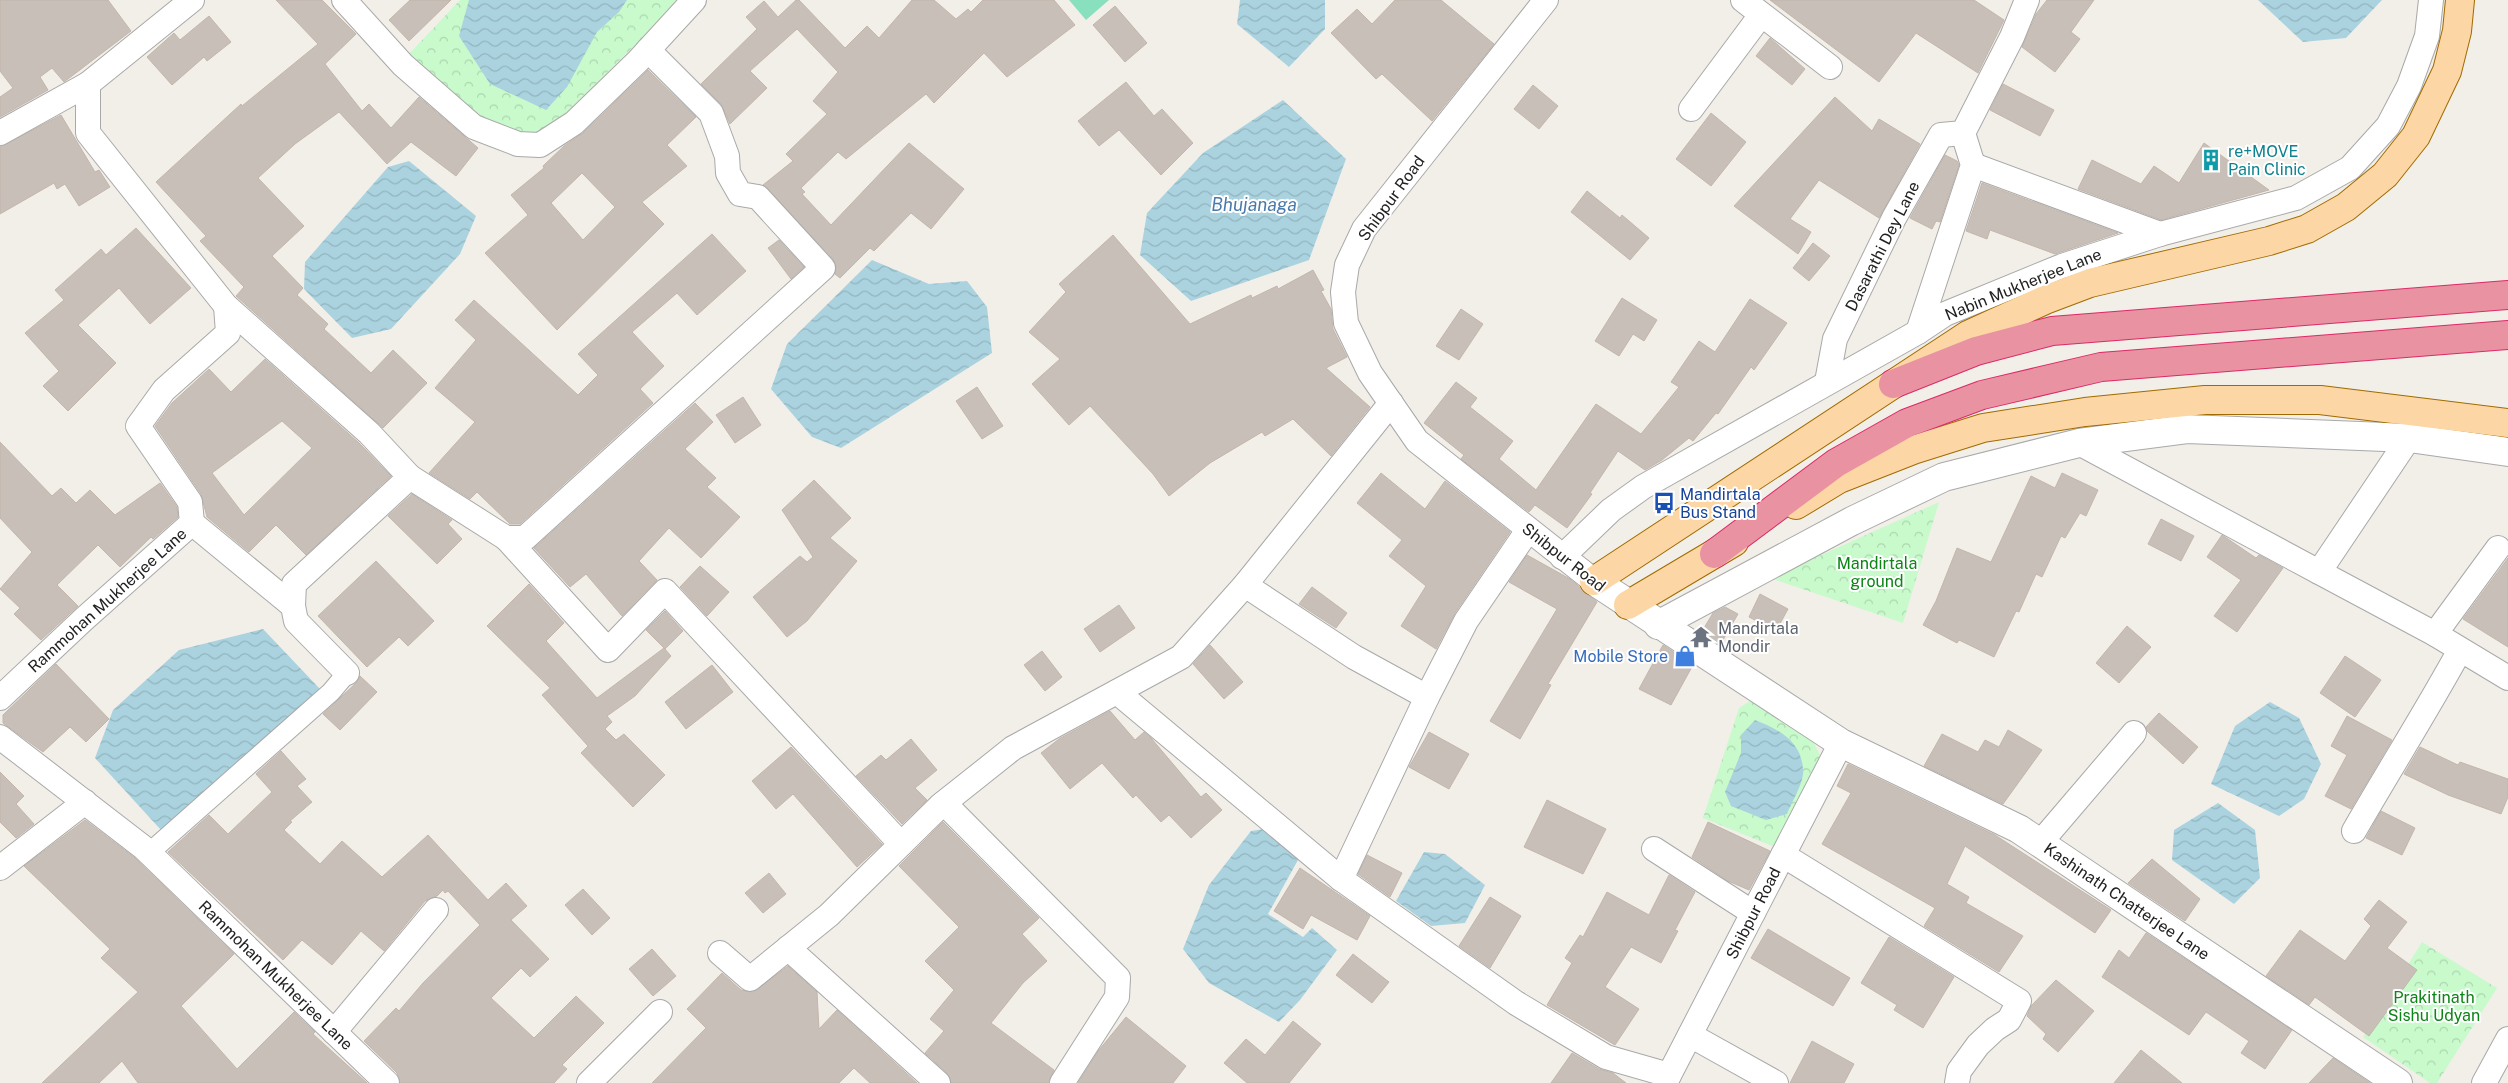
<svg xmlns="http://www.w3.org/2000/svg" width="2508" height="1083" font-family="'Public Sans',sans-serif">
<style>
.park{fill:url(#park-crowns)}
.pitch{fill:#88e0be}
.water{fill:url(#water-waves)}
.building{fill:#c7bfb8;stroke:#c4b6ab;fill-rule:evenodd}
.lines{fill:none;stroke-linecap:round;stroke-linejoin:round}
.pedestrian-casing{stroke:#a9a9a9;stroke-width:21}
.minor-casing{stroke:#a9a9a9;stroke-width:26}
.tertiary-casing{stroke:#a9a9a9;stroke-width:30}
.primary-casing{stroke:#a06b00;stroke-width:30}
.motorway-casing{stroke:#dc2a67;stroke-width:30}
.pedestrian{stroke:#fff;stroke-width:19}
.minor{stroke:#fff;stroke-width:24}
.tertiary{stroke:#fff;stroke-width:28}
.primary{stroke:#fcd6a4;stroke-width:28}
.motorway{stroke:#e892a2;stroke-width:28}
.labels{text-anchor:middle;stroke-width:4;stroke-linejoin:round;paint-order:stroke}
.culture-label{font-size:16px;fill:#0d838f;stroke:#fff;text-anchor:start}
.street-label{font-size:16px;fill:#222;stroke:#fff}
.transit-label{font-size:16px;fill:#164399;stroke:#fff;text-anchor:start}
.park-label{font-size:16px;fill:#0c8416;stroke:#fff}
.worship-label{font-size:16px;fill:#5b616d;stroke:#fff;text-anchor:start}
.shop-label{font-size:16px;fill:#366cbe;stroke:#fff;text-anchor:end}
.water-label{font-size:18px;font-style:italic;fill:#4a7aab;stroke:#fff}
</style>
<defs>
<pattern id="park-crowns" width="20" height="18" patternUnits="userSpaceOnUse" patternTransform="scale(1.25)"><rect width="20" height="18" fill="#c8facc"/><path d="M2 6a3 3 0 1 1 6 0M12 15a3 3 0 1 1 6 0" fill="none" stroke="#acd6af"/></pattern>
<pattern id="water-waves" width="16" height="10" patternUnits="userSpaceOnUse" patternTransform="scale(1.25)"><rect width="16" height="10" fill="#aad3df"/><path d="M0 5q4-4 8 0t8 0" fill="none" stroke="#92b5bf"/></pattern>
</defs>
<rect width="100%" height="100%" fill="#f2efe9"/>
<g class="park">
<path d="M460 0H677L640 40 574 105 563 120 535 136 519 134 477 117 408 55Z"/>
<path d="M1939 502 1903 623 1770 578Z"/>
<path d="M1756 697 1811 737 1825 765 1782 850 1703 818 1739 708Z"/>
<path d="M2422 942 2497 988 2437 1083H2430L2363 1037Z"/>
</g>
<path class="pitch" d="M1069 0H1109L1086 20Z"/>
<g class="water">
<path d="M469 0H627L619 12 597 32 567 87 546 110 490 84 459 36Z"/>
<path d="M1240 0H1325V29L1289 67 1237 24Z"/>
<path d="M2258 0H2382L2346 38 2303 42Z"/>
<path d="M1283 100 1346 159 1309 260 1191 301 1140 255 1147 213 1203 153Z"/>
<path d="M409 161 476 216 460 254 391 329 352 338 304 289 305 262 388 167Z"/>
<path d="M872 260 929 284 967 281 987 307 992 353 841 448 812 437 771 389 787 344Z"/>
<path d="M263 629 320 689 161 830 95 758 113 710 179 650Z"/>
<path d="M2270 702 2299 718 2321 764 2304 799 2279 816 2211 784 2235 726Z"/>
<path d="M1755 720C1781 730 1804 743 1803 774 1802 786 1791 803 1787 814L1766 820 1731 806 1725 792 1741 753V735Z"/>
<path d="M2218 803 2255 830 2260 878 2234 904 2172 860 2174 830Z"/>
<path d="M1270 828 1296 853 1298 860 1268 914 1303 937 1312 928 1337 950 1300 1000 1279 1022 1209 983 1183 949 1209 885 1251 831Z"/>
<path d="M1424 852 1445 854 1485 885 1465 923 1431 926 1396 901Z"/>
</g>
<g class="building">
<path d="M0 0H108L131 31 64 82 52 68 40 77 48 90 0 117V97L13 88 0 71Z"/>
<path d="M276 0H322L356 34 325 64 362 111 369 104 391 128 419 97 478 148 456 176 411 142 387 164 339 112 295 144 258 178 304 226 272 256 303 288 297 295 328 324 324 329 371 373 393 350 427 383 383 428 236 296 244 287 200 241 206 236 156 182 241 104 242 106 318 44Z"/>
<path d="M410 0H451L409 41 389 20Z"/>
<path d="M796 0H799L845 48 867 26 879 38 912 0H934L956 19 968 9 971 12 983 0H1054L1075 25 1007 77 984 53 934 103 926 94 846 159 838 152 801 188 805 192 802 194 831 225 909 143 964 189 931 229 911 213 874 251 870 248 840 278 835 274 836 266 833 259 763 185 793 161 786 154 827 114 813 101 838 72 797 29 750 71 767 88 730 124 721 104 701 84 757 29 746 17 764 1 778 17Z"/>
<path d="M1395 0H1441L1494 44 1432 121 1382 74 1376 79 1331 33 1357 9 1372 24Z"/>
<path d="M1770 0H1974L2004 20 1978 73 1916 33 1879 82Z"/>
<path d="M2047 0H2094L2071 32 2080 39 2055 72 2022 47 2036 14Z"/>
<path d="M1115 6 1147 43 1125 62 1093 25Z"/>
<path d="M209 16 231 42 207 61 204 57 172 85 147 57 174 33 180 40Z"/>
<path d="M1770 38 1805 69 1792 85 1756 56Z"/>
<path d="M648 70 696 117 667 145 687 166 642 202 664 224 557 330 485 253 528 215 511 195 544 168 543 166 564 146 583 133ZM582 173 615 207 583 240 551 203Z"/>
<path d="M1126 82 1154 116 1162 109 1193 143 1161 175 1119 130 1099 146 1078 121Z"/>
<path d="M2003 84 2054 110 2040 136 1990 110Z"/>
<path d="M1533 85 1558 106 1539 129 1514 109Z"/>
<path d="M1835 97 1872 131 1879 119 1920 144 1879 218 1819 180 1790 219 1811 232 1798 254 1734 206Z"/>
<path d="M1711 113 1746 142 1711 186 1676 159Z"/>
<path d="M61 115 95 172 99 170 110 187 79 206 65 184 57 189 54 183 0 214V147Z"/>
<path d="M2204 143 2269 190 2161 220 2078 189 2092 160 2141 184 2154 166 2179 183Z"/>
<path d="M1945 155 1957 161 1959 165 1940 222 1936 221 1932 229 1910 218Z"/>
<path d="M1982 183 2118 233 2055 254 1990 230 1987 239 1966 231Z"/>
<path d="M1587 191 1620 218 1622 215 1649 238 1630 260 1571 212Z"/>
<path d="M136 228 191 288 150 324 119 288 78 325 116 363 68 411 43 386 59 371 25 333 64 300 55 290 101 249 106 255Z"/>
<path d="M712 234 746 271 697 315 677 293 632 332 664 366 640 389 653 403 520 524H510L477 492 470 499 429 473 475 422 435 388 476 340 455 320 474 300 578 395 598 375 578 354Z"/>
<path d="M1113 235 1190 324 1251 295 1252 298 1277 286 1278 289 1313 270 1324 290 1321 291 1331 309 1333 329 1347 357 1326 368 1370 407 1331 456 1293 419 1265 436 1262 432 1210 463 1169 496 1153 474 1090 406 1069 425 1032 384 1060 359 1029 332 1066 292 1059 284Z"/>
<path d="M779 240 804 267 791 279 768 248Z"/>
<path d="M1813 243 1830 256 1809 281 1793 268Z"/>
<path d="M1622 298 1657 320 1644 341 1633 334 1619 356 1595 341Z"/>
<path d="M1750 299 1787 323 1754 370 1751 367 1718 414 1716 413 1693 441 1689 438 1662 460 1645 470 1618 451 1590 493 1592 494 1567 528 1535 505 1529 512 1461 459 1464 455 1424 423 1456 382 1477 398 1470 407 1513 441 1499 459 1536 490 1596 404 1641 434 1679 387 1671 382 1699 341 1715 352Z"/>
<path d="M1461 309 1483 324 1459 360 1436 346Z"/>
<path d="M265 359 359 443 391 476 306 555 276 525 249 552 207 517 201 494 155 426 172 403 209 369 231 392ZM282 421 312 448 244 515 212 473Z"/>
<path d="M977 387 1003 426 982 439 956 401Z"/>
<path d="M743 397 761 425 735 443 716 415Z"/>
<path d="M695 403 713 422 685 449 716 478 707 487 740 517 701 558 669 528 639 561 657 580 622 616 586 574 570 587 534 548Z"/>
<path d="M0 442 52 496 61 488 76 503 90 490 115 515 160 483 177 507 178 517 153 539 151 537 120 567 98 545 57 585 78 606 41 640 14 614 20 608 0 589 32 552 0 518Z"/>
<path d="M1381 473 1425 509 1445 481 1510 532 1455 613 1436 649 1401 626 1426 586 1389 556 1402 540 1357 503Z"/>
<path d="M2062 473 2098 490 2086 516 2080 513 2065 538 2061 536 2042 577 2036 574 2019 612 2016 611 1994 657 1959 640 1957 643 1923 625 1936 601 1957 548 1991 562 2031 476 2055 488Z"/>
<path d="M814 480 851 518 830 538 857 561 807 621 787 637 753 597 800 556 807 562 813 557 782 510Z"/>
<path d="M412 494 452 520 448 524 462 539 437 564 388 516Z"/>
<path d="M2161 519 2194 536 2181 561 2148 544Z"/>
<path d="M2222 535 2256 558 2259 555 2283 568 2237 632 2214 616 2241 580 2207 557Z"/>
<path d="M1527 555 1570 579 1597 602 1548 684 1551 685 1520 739 1490 721 1557 609 1509 582Z"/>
<path d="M2508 558V647L2463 619Z"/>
<path d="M376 561 434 621 408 646 399 637 367 667 318 616Z"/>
<path d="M700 566 729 592 707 616 680 587Z"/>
<path d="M529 584 564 623 546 641 597 698 664 648 671 656 635 696 607 716 612 722 605 729 616 740 624 734 665 775 633 807 581 753 588 746 542 695 550 688 487 626Z"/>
<path d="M1312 587 1347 613 1336 628 1299 604Z"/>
<path d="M1760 594 1788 609 1776 631 1749 617Z"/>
<path d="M1119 605 1135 628 1100 652 1084 629Z"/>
<path d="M1725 607 1738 614 1720 645 1701 633 1713 613Z"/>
<path d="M665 611 683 631 665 649 646 630Z"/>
<path d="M2127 626 2151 647 2119 683 2096 663Z"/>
<path d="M1210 645 1243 682 1224 699 1193 664Z"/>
<path d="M1663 645 1693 665 1671 705 1639 689Z"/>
<path d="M1042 651 1062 677 1045 691 1024 665Z"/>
<path d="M2345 656 2381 680 2355 717 2320 693Z"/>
<path d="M56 664 109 719 86 742 70 727 43 752 3 723V715Z"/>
<path d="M712 665 733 692 686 729 665 702Z"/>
<path d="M360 676 377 692 340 730 323 714 357 682Z"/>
<path d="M1110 711 1135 740 1144 732 1151 738 1201 797 1206 793 1222 810 1191 838 1169 815 1161 822 1136 795 1133 798 1102 763 1070 789 1041 753 1059 739Z"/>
<path d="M2159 713 2198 747 2183 764 2147 731 2146 727Z"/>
<path d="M2347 716 2392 740 2351 809 2325 796 2347 755 2331 746Z"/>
<path d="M2008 730 2042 750 2003 804 1924 766 1942 734 1978 752 1985 740 1999 747Z"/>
<path d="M1429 732 1469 754 1449 789 1409 767Z"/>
<path d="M911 739 937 770 915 788 927 800 902 824 856 776 881 755 886 760Z"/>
<path d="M791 747 882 844 857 867 793 794 776 809 752 781Z"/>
<path d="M2420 747 2458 765 2460 762 2508 779V797L2501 814 2448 795 2404 774Z"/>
<path d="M281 751 306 779 297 786 312 802 290 821 292 822 284 830 320 864 342 841 382 877 428 835 488 900 506 883 527 906 511 920 549 959 530 977 521 968 491 998 534 1038 576 996 604 1023 562 1065 567 1069 554 1083H400L397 1073 364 1041 396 1008 399 1011 423 983 480 925 448 891 445 893 443 890 437 896 425 901 384 951 361 931 332 965 302 940 283 960 168 852 209 815 228 834 272 792 256 774Z"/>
<path d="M1848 764 1995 835 2111 910 2095 933 1965 846 1947 884 1969 897 1966 903 2023 936 1999 972 1924 926 1935 908 1822 844 1851 793 1837 786Z"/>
<path d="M0 772 24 796 16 804 34 824 16 838 0 822Z"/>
<path d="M1547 800 1606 829 1583 874 1524 847Z"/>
<path d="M2381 811 2415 828 2402 855 2366 838Z"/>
<path d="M85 820 135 858 234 954 181 1006 237 1069 294 1012 315 1032 313 1034 367 1083H138L122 1061 99 1083H42L138 992 101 958 110 949 24 866Z"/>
<path d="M943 822 1039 918 1022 934 1047 961 1023 983 991 1023 1054 1070 1048 1083H951L947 1073 925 1053 944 1031 930 1019 954 990 925 961 959 927 899 866Z"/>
<path d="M1708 822 1770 851 1749 890 1728 881 1692 857Z"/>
<path d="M1367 855 1402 873 1390 897 1358 874Z"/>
<path d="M2152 859 2200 899 2185 921 2128 883Z"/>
<path d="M1300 868 1370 916 1357 940 1311 915 1303 929 1274 911Z"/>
<path d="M769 873 786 894 763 913 745 893Z"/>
<path d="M1669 875 1695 892 1675 930 1678 931 1661 963 1631 947 1605 987 1639 1009 1615 1045 1547 1005 1572 963 1565 958 1580 935 1583 937 1607 892 1649 915Z"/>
<path d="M583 889 610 918 592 935 565 905Z"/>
<path d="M1490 897 1521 916 1490 968 1459 946Z"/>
<path d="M2379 900 2407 922 2387 948 2417 970 2369 1036 2315 997 2309 1005 2266 976 2300 930 2345 961 2371 926 2364 919Z"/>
<path d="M1768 929 1850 978 1833 1006 1751 958Z"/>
<path d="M2146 933 2292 1030 2265 1069 2241 1053 2249 1041 2206 1012 2189 1035 2102 977 2119 950 2129 958Z"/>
<path d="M1889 937 1954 977 1923 1028 1894 1010 1897 1005 1861 983Z"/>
<path d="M652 949 676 976 653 996 629 969Z"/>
<path d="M1353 954 1389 982 1372 1003 1336 975Z"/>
<path d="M788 966 817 992 819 1029 837 1010 917 1083H870L854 1068 839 1083H652L706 1028 687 1009 722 973 741 990 753 992Z"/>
<path d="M2056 980 2094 1011 2058 1052 2043 1039 2046 1034 2027 1016 2031 1006Z"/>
<path d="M1126 1017 1186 1066 1173 1083H1078L1099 1050Z"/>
<path d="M1293 1021 1321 1044 1289 1083H1247L1224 1063 1246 1039 1265 1055Z"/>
<path d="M1812 1041 1854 1064 1844 1083H1790Z"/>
<path d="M2141 1050 2182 1083H2114Z"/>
<path d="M1572 1053 1599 1069 1613 1073 1626 1083H1551Z"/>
<path d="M2333 1058 2370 1083H2309Z"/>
</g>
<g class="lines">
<g class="pedestrian-casing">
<path id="pedestrian" d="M149 853 331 692 347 673"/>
</g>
<g class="minor-casing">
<g id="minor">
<path d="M344 0 403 65 474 127 518 144 540 145 574 123 638 61 694 0"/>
<path d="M1546 0 1364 229 1347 265 1343 292 1346 323 1370 373 1417 441 1594 581"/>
<path d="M1743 0 1830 67"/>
<path d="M88 84V133L226 306 369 433 410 477 294 584 293 606 296 621 347 673"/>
<path d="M1691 109 1761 15"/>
<path d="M0 133 88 84 192 0"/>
<path d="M1973 165 2160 234"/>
<path d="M1918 332 1973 165 1963 133"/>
<path d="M1827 382 1835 339 1894 218 1941 135 1963 133 2012 37 2027 0"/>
<path d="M2079 443 2319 572 2409 438"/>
<path d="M410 477 506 538H525L823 268 758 197 740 194 728 173 727 156 711 113 648 50"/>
<path d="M192 523 293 606"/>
<path d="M506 538 608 650 665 591 901 844"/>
<path d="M1562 557 1611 510 1643 487 1918 332 1945 314 2062 266 2160 234 2296 198 2350 168 2388 126 2409 86 2427 36 2431 0"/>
<path d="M2319 572 2435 634 2508 678"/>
<path d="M1245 585 1354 657 1427 697"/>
<path d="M2435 634 2498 548"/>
<path d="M1117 692 1341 879 1516 1003 1606 1057 1669 1075"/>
<path d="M0 698 84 619 192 523 190 502 138 426 164 390 228 333 226 306"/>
<path d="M0 737 144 848 387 1083"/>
<path d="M944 803 1118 978 1117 997 1062 1083"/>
<path d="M2354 831C2389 770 2426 712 2460 650"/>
<path d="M2040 843 2134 733"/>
<path d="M1654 849 1753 913"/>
<path d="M1783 855 2019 1001 2009 1020 1995 1029 1978 1045 1959 1071 1957 1083"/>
<path d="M0 868 85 802"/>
<path d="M1341 879 1427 697 1466 621 1528 530"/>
<path d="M788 948 938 1083"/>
<path d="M720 953 750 979 829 915 940 806 1013 748 1181 657 1245 585 1391 403"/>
<path d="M334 1032 436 910"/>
<path d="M1690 1035 1776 1083"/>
<path d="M589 1083 660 1012"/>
<path d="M1665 1083 1841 743"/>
<path d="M2484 1083 2508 1039"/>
</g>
</g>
<g class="tertiary-casing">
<g id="tertiary">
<path d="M1594 581 1841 743 2019 829 2398 1083"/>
<path d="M1658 625 1852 521 1944 477 2079 443 2187 429 2409 438 2508 452"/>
</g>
</g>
<g class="primary-casing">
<g id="primary">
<path d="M1796 505 1839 479 1913 450 1983 428 2085 412 2205 400H2320L2508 423"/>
<path d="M1594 581 1968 335 2045 300 2090 283 2269 241 2307 229 2346 207 2385 175 2416 136 2447 71 2457 31 2460 0"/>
<path d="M1628 605 1734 542"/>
</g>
</g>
<g class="motorway-casing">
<g id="motorway">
<path d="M1893 384 1976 351 2052 331 2508 295"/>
<path d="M1714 554 1836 463 1907 423 1982 395 2101 367 2508 335"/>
</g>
</g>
<use href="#pedestrian" class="pedestrian"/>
<use href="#minor" class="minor"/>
<use href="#tertiary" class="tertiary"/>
<use href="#primary" class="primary"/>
<use href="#motorway" class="motorway"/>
</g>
<defs>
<g id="building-bare" transform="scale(1.725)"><path d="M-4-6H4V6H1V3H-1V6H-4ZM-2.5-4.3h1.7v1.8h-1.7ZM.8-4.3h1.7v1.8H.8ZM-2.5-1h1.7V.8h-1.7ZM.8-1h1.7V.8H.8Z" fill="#0f9aa8" stroke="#fff" stroke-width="2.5" paint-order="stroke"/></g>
<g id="bus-bare" transform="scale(1.725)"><path d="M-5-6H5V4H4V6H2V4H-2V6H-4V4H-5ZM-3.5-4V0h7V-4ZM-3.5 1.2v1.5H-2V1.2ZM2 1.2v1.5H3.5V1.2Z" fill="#1a4fb4" stroke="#fff" stroke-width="2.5" paint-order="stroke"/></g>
<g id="temple-bare" transform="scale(1.725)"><path d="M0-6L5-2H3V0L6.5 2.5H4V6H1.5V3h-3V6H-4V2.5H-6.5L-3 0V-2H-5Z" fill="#6b7280" stroke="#fff" stroke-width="2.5" paint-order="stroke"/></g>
<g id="shop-bare" transform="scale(1.725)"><path d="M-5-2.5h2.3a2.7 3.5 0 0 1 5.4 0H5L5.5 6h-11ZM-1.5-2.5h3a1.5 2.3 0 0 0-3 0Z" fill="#3f7fe0" stroke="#fff" stroke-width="2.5" paint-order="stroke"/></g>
</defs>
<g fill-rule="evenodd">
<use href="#building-bare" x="2211" y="160"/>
<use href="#bus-bare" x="1664" y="503"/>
<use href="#temple-bare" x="1701" y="637"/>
<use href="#shop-bare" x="1685" y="656"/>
</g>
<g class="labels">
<g class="culture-label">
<text x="2228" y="157">re+MOVE<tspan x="2228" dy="18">Pain Clinic</tspan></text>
</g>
<g class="street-label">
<text transform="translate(1391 198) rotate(-54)" y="6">Shibpur Road</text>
<text transform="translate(1882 246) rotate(-63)" y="6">Dasarathi Dey Lane</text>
<text transform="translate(2023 284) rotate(-22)" y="6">Nabin Mukherjee Lane</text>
<text transform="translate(1564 557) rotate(38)" y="6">Shibpur Road</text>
<text transform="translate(107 600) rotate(-42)" y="6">Rammohan Mukherjee Lane</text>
<text transform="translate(2127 901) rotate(34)" y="6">Kashinath Chatterjee Lane</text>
<text transform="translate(1753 913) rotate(-63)" y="6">Shibpur Road</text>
<text transform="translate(276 975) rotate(44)" y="6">Rammohan Mukherjee Lane</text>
</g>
<g class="transit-label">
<text x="1680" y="500">Mandirtala<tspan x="1680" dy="18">Bus Stand</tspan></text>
</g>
<g class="park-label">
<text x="1877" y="569">Mandirtala<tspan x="1877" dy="18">ground</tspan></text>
<text x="2434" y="1003">Prakitinath<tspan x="2434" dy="18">Sishu Udyan</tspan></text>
</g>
<g class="worship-label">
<text x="1718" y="634">Mandirtala<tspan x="1718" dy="18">Mondir</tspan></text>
</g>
<g class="shop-label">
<text x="1668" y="662">Mobile Store</text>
</g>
<g class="water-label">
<text x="1254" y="211">Bhujanaga</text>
</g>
</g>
</svg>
